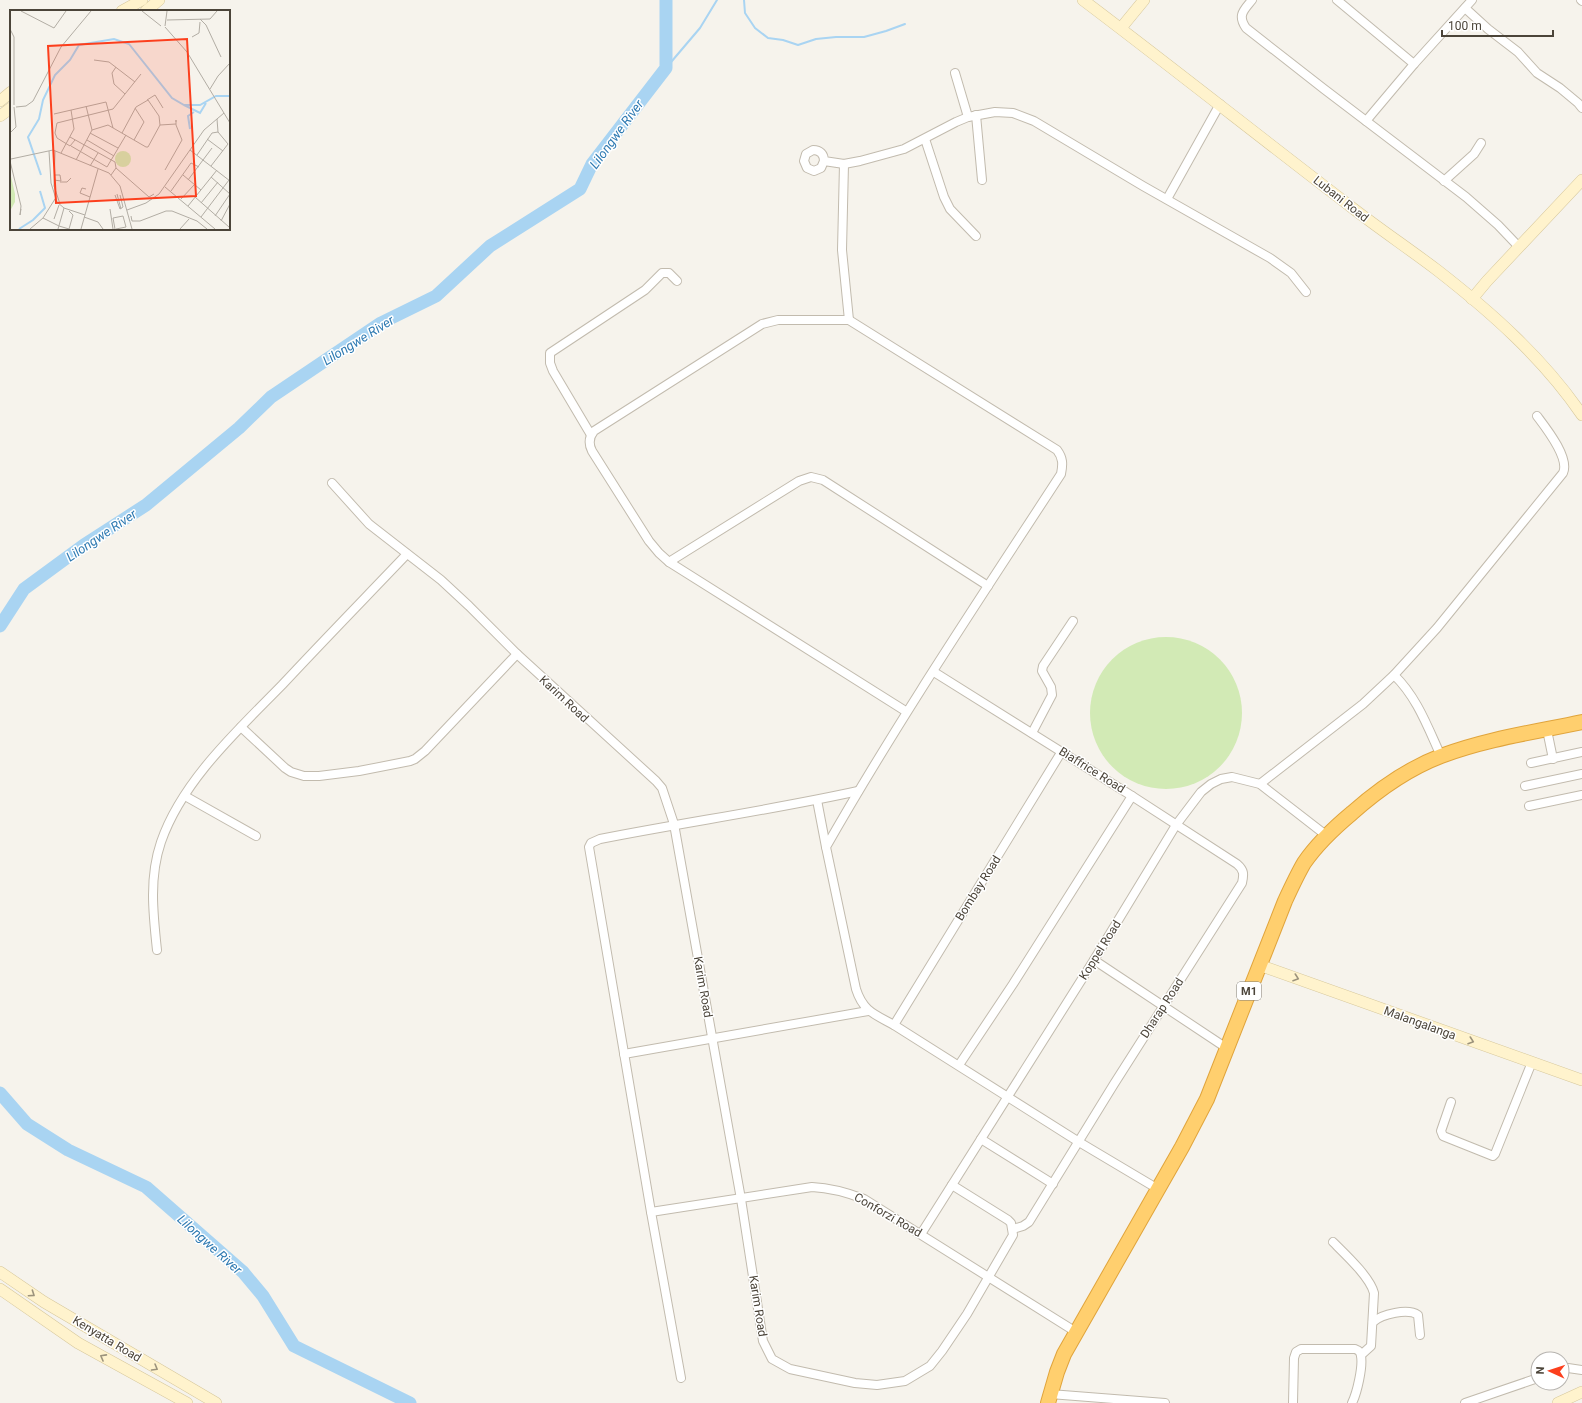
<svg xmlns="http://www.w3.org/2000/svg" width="1582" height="1403" font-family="Roboto,sans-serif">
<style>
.garden{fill:#d2eab5}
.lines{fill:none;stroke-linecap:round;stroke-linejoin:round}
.stream{stroke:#a9d4f2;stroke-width:2}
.river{stroke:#a9d4f2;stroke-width:13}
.street-casing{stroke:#c2bbae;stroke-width:10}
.secondary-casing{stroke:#d6c79b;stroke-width:12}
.highway-casing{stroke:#e0a43c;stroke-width:16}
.street{stroke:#fff;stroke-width:8}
.secondary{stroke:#fff3cd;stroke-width:11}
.highway{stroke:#ffcf6e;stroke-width:14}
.oneway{stroke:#9c937c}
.labels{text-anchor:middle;stroke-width:3;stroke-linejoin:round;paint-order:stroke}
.shield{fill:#fff;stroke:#817c74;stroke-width:1}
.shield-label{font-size:11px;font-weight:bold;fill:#4b4439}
.street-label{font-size:12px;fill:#4b4439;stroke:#fff}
.water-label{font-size:13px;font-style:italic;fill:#2e7ab2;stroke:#fff}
.inset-river{fill:none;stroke:#a9d4f2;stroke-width:2}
.inset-road{fill:none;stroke:#b2ada4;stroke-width:1}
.view{fill:#fc3f1d;fill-opacity:0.15;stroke:#fc3f1d;stroke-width:2}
.inset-edge{fill:none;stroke:#4b4439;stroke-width:2}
</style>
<rect width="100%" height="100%" fill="#f6f3ec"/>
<circle class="garden" cx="1166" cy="713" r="76"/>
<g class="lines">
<g class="stream">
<path d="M744 0 745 13 755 28 768 38 783 40 798 45 816 39 836 37H864L886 31 905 24"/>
<path d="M666 68 700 28 717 0"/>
</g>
<g class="river">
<path d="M0 626 24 589 84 545 146 505 239 428 271 397 381 323 436 296 490 246 580 189 592 164 666 68V0"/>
<path d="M0 1093 27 1124 68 1150 146 1187 243 1272 263 1296 294 1346 410 1403"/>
</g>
<g class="street-casing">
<g id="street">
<path d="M1252 0C1244 10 1237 15 1246 28L1324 89 1466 197 1498 225 1519 247"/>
<path d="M1337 0 1414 64"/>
<path d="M1581 0 1582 1"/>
<path d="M1465 8 1488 29 1518 52 1537 73 1560 88 1578 103 1582 108"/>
<path d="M955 73 968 117"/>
<path d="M976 115 982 180"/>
<path d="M1366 121 1414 64 1472 0"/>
<path d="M925 139 944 197 950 209 976 236"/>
<path d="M824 161C824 154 820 150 813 150L806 154 804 161 807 168 814 171 821 168 824 161 844 164 860 161 904 149 956 122 968 117 995 112 1013 113 1034 121 1143 186 1270 258 1291 273 1306 292"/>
<path d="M844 164 842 250 849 320"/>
<path d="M1444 181 1474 154 1481 143"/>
<path d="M1167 199 1220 104"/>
<path d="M591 435 553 371 550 363V353L645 290 662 273H669L677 281"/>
<path d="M332 483 369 524 441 580 469 606 517 654 656 781 662 788 674 824 741 1199 763 1341 772 1359 790 1369 855 1383 877 1385 905 1381 930 1366 942 1351 967 1314 1013 1235 1011 1223 1008 1220 952 1185"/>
<path d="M669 562 799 481 811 477 823 480 988 586"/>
<path d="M934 672 1132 796 1237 864C1244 870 1244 874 1242 883L1114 1084 1029 1222 1023 1226 1013 1229"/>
<path d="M1394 675C1417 697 1428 728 1441 756"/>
<path d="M907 712 669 562 659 553 649 541 592 451C588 443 589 437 594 431L762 324 778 320H849L1057 450C1063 458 1063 464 1061 474 981 597 899 719 826 847L856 989C863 1011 874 1014 894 1025L1079 1142 1158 1189"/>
<path d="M241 727 285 768 291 772 304 776H319L359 771 410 761 415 759 425 751 517 654"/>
<path d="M1547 730 1553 759"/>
<path d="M1032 733 1052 695 1051 687 1042 671 1043 666 1073 621"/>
<path d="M1531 763 1582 752"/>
<path d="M1260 784 1363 704 1394 675 1437 628 1563 473C1570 458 1546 428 1537 416"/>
<path d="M1525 786 1582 774"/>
<path d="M185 796 256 836"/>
<path d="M817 800 826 847"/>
<path d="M1529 806 1582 795"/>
<path d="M157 950C153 913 149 877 161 842 182 781 238 730 282 685 323 641 365 598 407 554"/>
<path d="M1094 960 1228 1049"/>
<path d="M894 1025 1062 751"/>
<path d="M624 1054 868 1011"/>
<path d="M959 1065 1013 984 1132 796"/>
<path d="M1451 1102 1441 1131 1443 1136 1493 1156 1495 1154 1532 1062"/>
<path d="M981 1139 1053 1184"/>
<path d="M651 1212 812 1187C831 1188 846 1192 864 1199L1076 1332"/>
<path d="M921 1234 1094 960 1176 825 1201 792 1211 784 1221 779 1232 777 1260 784 1327 836"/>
<path d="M1333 1242C1345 1254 1370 1277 1374 1293L1371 1346 1361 1355"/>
<path d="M1373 1322C1382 1314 1408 1308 1418 1315L1420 1335"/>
<path d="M1562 1370 1568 1368 1582 1370"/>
<path d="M681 1378 651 1212 589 847 591 843 600 839C686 822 772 810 858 791"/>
<path d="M1050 1394 1165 1403"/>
<path d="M1293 1403 1294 1358 1296 1352 1301 1349H1355C1358 1350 1361 1352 1361 1356 1363 1367 1357 1393 1352 1403"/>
<path d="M1465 1403 1538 1378"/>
</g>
</g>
<g class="secondary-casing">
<g id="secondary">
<path d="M1083 0C1173 68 1261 138 1350 206 1378 228 1408 248 1437 270 1491 312 1543 358 1582 415"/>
<path d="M122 11 142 0"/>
<path d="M146 11 159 0"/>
<path d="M1121 28 1144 0"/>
<path d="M0 101 11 92"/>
<path d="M0 116 11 108"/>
<path d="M1472 299 1487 281 1582 180"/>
<path d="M1259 965 1582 1080"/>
<path d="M0 1272 44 1302 216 1403"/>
<path d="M0 1289 78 1343 187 1403"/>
<path d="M1558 1403 1582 1392"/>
</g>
</g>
<g class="highway-casing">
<path id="highway" d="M1048 1403 1057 1372 1064 1354 1182 1147 1207 1099 1285 901C1291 888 1297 875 1304 863 1317 844 1334 828 1352 813 1379 789 1407 769 1441 756 1486 739 1535 732 1582 722"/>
</g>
<use href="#street" class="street"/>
<use href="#secondary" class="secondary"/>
<use href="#highway" class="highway"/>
</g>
<defs><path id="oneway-chevron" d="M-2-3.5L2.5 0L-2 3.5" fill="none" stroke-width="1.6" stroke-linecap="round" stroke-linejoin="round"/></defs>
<g class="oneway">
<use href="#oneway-chevron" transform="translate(1296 978) rotate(19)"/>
<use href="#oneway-chevron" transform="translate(1471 1041) rotate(19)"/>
<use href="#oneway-chevron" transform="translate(32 1294) rotate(34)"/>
<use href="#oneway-chevron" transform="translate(103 1357) rotate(-151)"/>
<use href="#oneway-chevron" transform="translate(155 1368) rotate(30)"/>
</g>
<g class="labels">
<rect class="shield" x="1237" y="982" width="24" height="18" rx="3"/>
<g class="shield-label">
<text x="1249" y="995">M1</text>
</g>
<g class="street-label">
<text transform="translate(1341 199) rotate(38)" y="4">Lubani Road</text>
<text transform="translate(564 699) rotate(43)" y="4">Karim Road</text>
<text transform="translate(1092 770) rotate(32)" y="4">Biaffrice Road</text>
<text transform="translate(978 888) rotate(-58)" y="4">Bombay Road</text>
<text transform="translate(1100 950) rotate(-58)" y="4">Koppel Road</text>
<text transform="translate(703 987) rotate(80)" y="4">Karim Road</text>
<text transform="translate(1162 1008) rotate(-57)" y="4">Dharap Road</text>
<text transform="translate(1420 1023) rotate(20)" y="4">Malangalanga</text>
<text transform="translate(888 1215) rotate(30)" y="4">Conforzi Road</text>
<text transform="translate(758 1306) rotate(81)" y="4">Karim Road</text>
<text transform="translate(107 1339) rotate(31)" y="4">Kenyatta Road</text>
</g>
<g class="water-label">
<text transform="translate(616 134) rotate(-54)" y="5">Lilongwe River</text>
<text transform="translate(358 340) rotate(-32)" y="5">Lilongwe River</text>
<text transform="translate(101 535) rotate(-34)" y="5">Lilongwe River</text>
<text transform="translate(210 1244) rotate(42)" y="5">Lilongwe River</text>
</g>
</g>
<g transform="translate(10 10)">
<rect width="220" height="220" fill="#f6f3ec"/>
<path d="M0 162 5 184V192L0 201Z" fill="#d2eab5"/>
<path d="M105 149a8 8 0 1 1 16 0a8 8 0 1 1-16 0Z" fill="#d2eab5"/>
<path class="inset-river" d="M174 95 190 103 196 93M180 119 178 106 184 102M31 165 18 127 29 109 33 90 45 65 60 50 69 35 104 29 119 34 162 88 174 95H190L206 86H220M9 219 23 210 35 198 30 181"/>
<path class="inset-road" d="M11 1 44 18 56 1M132 1 151 16M190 9 196 15 211 47M157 10 200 9 207 1M155 16 157 1M155 17 177 42 220 113M0 19 4 27V95M182 27 189 23 190 12M84 50 99 52 125 72M106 57 102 63 104 74 115 84M200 79 208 66 220 53M137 90 145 85 153 98M76 96 82 120M6 97 16 96 23 91 51 37 81 1M44 104 96 92 103 118M207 109 208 122M150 115 166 114M0 123 6 117 4 97M80 123 108 138M60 127 105 152 106 158 101 165M197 129 213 141M65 130 60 136 47 128 45 123 47 113 103 99 131 64M77 130 104 146M124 130 134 112 125 98M61 136 97 157 116 125M180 140 220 171M39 141 41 173 47 192 54 198 75 205M45 141 44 176 50 194M51 143 64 119 61 100M187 145 202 123 208 122 218 134 201 156M1 149 43 140 99 163 110 176 122 219M66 150 82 120 98 115 136 137H138L150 115 149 106 138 90 126 97 112 123M0 151 11 196 10 205 11 199M80 156 88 143M106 158 139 187 144 184M155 160 172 130 166 115V110V112M44 165H50L51 171 44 170M173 165 191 180M201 167 220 184M178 170 202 138M50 172H57L61 168M155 177 205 219M76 179 72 178 70 183 80 187M161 181 181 153 189 157M107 184 111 199M105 185 110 199 113 197 110 185M185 187 219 217M45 189 33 208 49 216M171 189 184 175M191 193 208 172M178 196 207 160M100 199 103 219M117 200 136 193 149 184 194 120 214 103M121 206 122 211H130L156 201H162L187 211 197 219M205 206 220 184M74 207 88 212 93 219M191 207 219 170M44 209 49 195M211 211 220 194M49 216 59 219 63 205 59 201M20 219 33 208M48 219 54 198M71 219 88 159M105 219 103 208 113 206 116 217 106 219M170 219 179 209"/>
<path class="view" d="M177 29 186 186 46 193 38 36Z"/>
<rect width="220" height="220" class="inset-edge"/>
</g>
<g transform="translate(1550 1371) rotate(273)"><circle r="19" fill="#ffffff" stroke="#b7b4b0"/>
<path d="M0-3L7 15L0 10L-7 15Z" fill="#fc3f1d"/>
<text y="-6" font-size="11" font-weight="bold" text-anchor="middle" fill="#4b4439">N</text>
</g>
<path d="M1442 30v6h111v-6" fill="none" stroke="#4b4439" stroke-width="2"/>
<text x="1448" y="30" font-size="12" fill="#4b4439" stroke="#ffffff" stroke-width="3" paint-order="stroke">100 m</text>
</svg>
